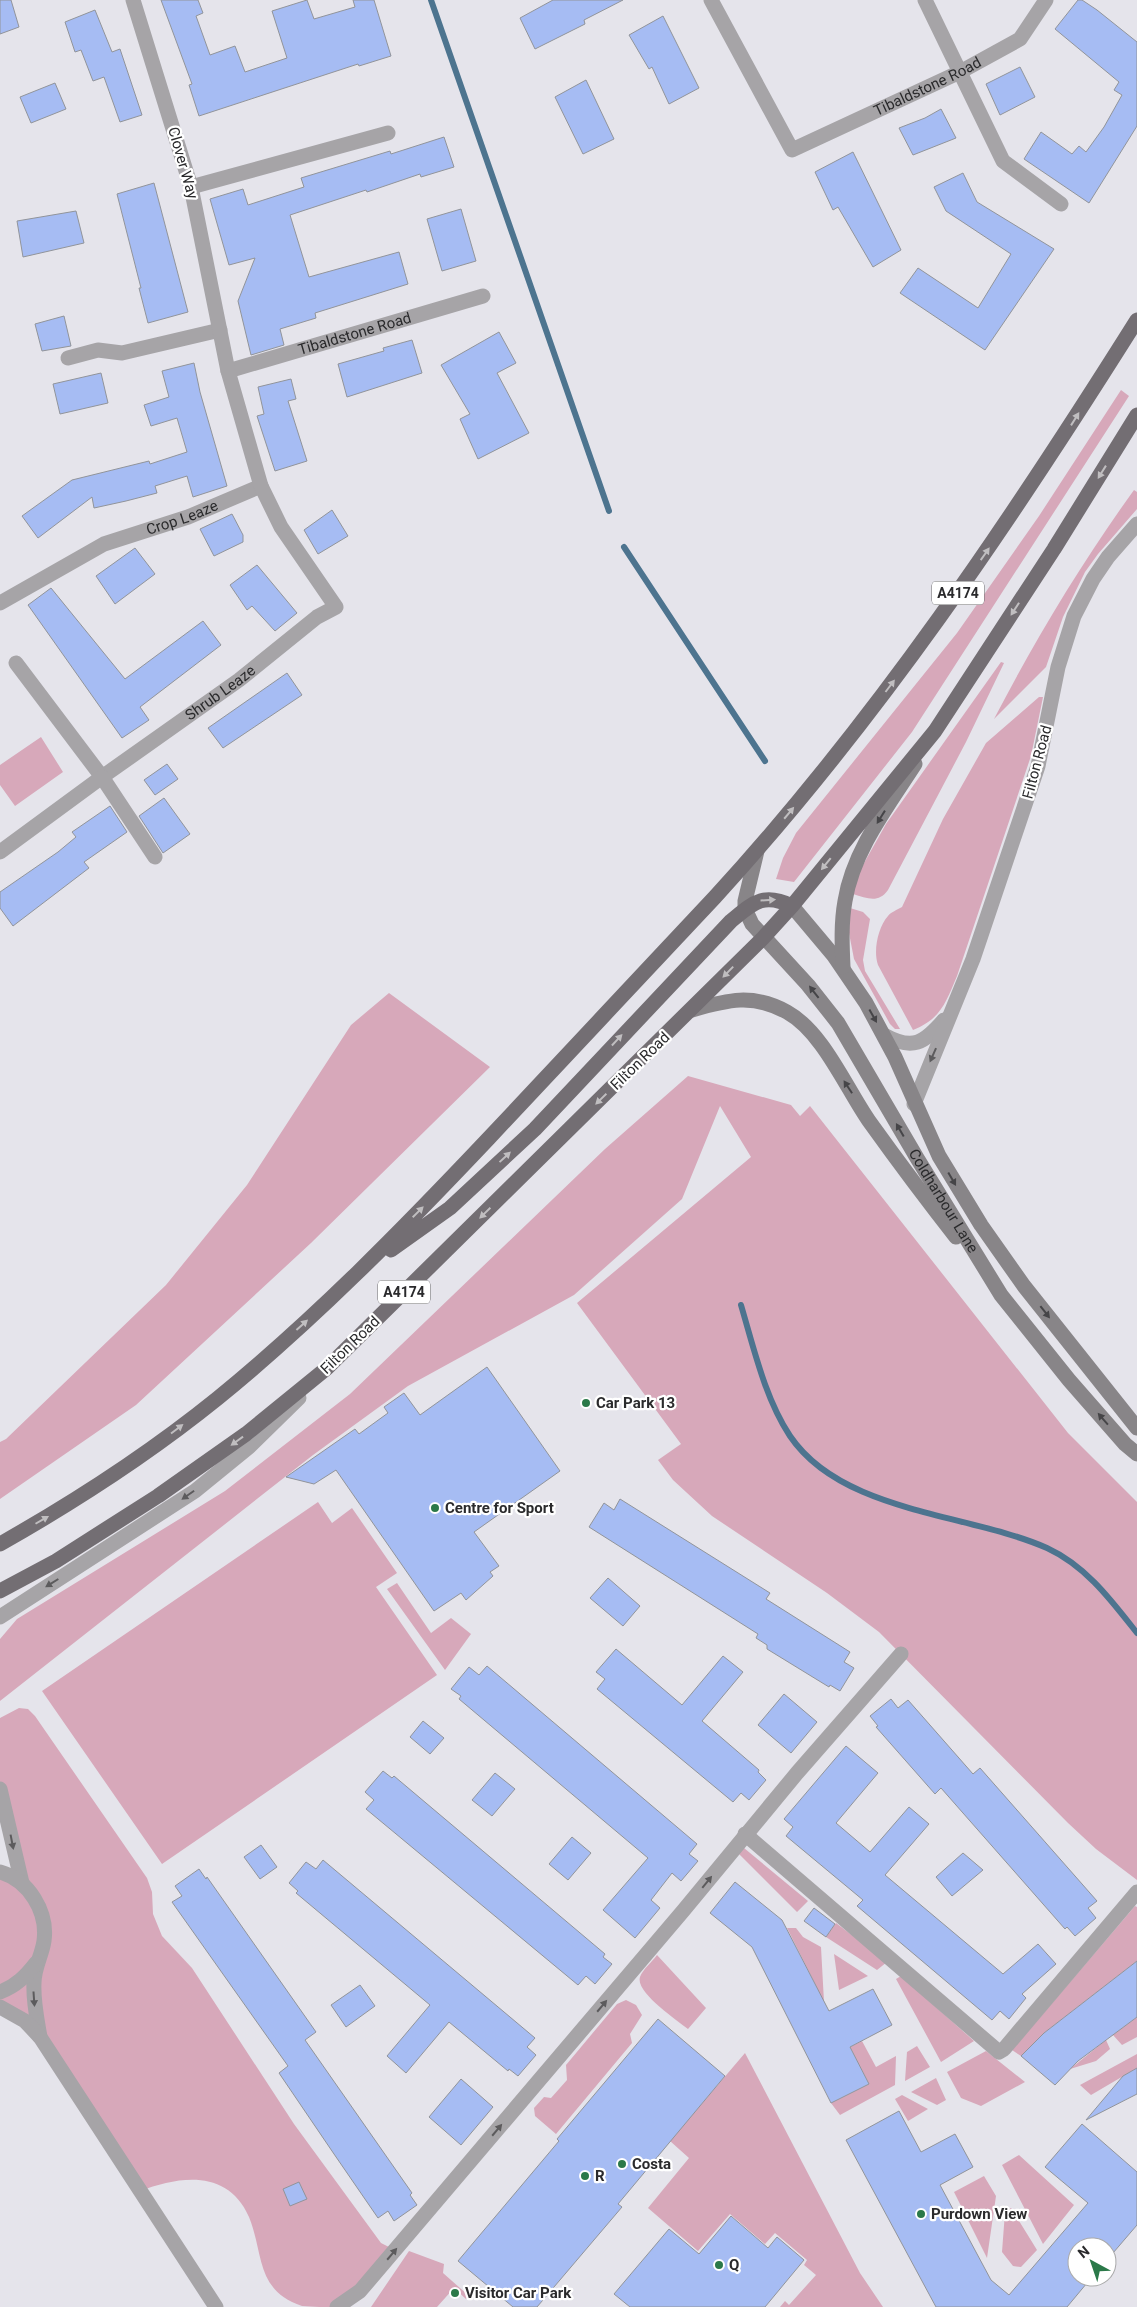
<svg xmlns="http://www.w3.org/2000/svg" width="1137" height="2307" font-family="Roboto,sans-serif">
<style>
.green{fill:#d7a8ba}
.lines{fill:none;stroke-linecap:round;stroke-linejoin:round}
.stream{stroke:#4d748f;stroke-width:6}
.building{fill:#a6bcf3;stroke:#91949a}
.street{stroke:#a6a4a7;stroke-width:15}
.secondary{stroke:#888588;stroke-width:15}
.primary{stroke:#736e73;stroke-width:15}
.oneway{fill:#c0bec0}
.oneway2{fill:#464548}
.oneway3{fill:#5c5b5d}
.poi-dot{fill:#2b7949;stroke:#fff;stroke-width:2}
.labels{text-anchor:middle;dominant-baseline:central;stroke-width:4.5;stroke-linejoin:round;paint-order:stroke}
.shield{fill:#fff;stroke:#6a6a6b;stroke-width:1}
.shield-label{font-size:14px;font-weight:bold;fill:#2a2a2c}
.street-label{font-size:15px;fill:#2a2a2c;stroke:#fff}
.poi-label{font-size:15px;font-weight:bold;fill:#2a2a2c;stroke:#fff;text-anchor:start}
</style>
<rect width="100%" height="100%" fill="#e5e4eb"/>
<path class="green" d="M 1121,390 L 1129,396 L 912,732 L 794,882 L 776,879 L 783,858 L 796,833 L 957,633 L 1039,516 Z
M 1134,490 L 1137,492 L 1137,509 L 1098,554 L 1085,572 L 1063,617 L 1046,667 L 994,719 C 1035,640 1082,562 1134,490 Z
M 1001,662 L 1004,663 L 966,742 L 888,890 C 878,904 867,898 853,894 L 859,872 L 886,824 Z
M 1039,697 L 1043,697 L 1031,756 L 957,976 C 946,1002 941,1019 913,1030 L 878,965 C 873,951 878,927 888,916 C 891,912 897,910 902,907 L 943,819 L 986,743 Z
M 41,737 L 63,772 L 15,806 L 0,785 L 0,765 Z
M 850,908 L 863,912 L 870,919 L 863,960 L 865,971 L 900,1029 L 895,1029 L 890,1024 L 854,959 L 849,933 Z
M 389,993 L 490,1067 L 311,1243 L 136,1405 L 0,1499 L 0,1442 L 6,1439 L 166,1285 L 247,1185 L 351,1025 Z
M 688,1076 L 791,1105 L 800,1116 L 810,1106 L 1068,1433 L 1137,1502 L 1137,1880 L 1096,1849 L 1068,1823 L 879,1632 L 827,1593 L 712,1516 L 673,1480 L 658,1460 L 681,1444 L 577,1303 L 751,1157 L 720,1106 L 682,1199 L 574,1295 L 408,1386 L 313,1455 L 0,1701 L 0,1639 L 17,1619 L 225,1491 L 350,1394 L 605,1149 Z
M 318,1502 L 332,1523 L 352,1508 L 397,1573 L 376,1587 L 437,1675 L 162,1864 L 42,1691 Z
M 397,1583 L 431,1633 L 451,1618 L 471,1634 L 445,1670 L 387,1589 Z
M 19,1708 L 28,1709 L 35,1716 L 147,1878 L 152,1892 L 153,1914 L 162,1936 L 192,1968 L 294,2124 L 381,2243 L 395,2250 L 337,2307 C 327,2307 312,2307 302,2306 C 255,2290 264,2254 249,2217 C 228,2169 180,2176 140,2191 L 40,2037 L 0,2007 L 0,1872 L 21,1883 L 0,1789 L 0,1718 Z
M 744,1848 L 808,1901 L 797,1912 L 738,1853 Z
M 1135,1906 L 1137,1907 L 1137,1961 L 1044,2033 L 1021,2056 L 1012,2050 Z
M 836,1923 L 887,1962 L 877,1970 L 826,1937 Z
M 787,1928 L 796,1928 L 803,1937 L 821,1947 L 824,2002 Z
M 834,1954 L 868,1976 L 839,1990 Z
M 657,1955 L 706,2008 L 688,2029 C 677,2020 635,1992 640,1977 C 643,1969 652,1962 657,1955 Z
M 901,1976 L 974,2041 L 941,2062 L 896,1979 Z
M 626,2000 L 636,2005 L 642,2015 L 630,2034 L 632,2043 L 556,2134 L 535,2116 L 534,2108 L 544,2097 L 551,2098 L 567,2080 L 566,2065 L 617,2004 Z
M 1137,2017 L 1137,2037 L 1122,2045 L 1113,2035 Z
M 1106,2040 L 1110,2049 L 1096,2061 L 1070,2069 Z
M 862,2041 L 876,2067 L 896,2056 L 895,2085 L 840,2115 L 831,2103 L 869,2084 L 850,2047 Z
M 917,2046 L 930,2067 L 905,2081 L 907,2052 Z
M 986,2051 L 1025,2082 L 981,2106 L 961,2098 L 947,2072 Z
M 745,2053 L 860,2273 L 883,2307 L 780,2307 L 785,2301 L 789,2305 L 816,2275 L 804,2265 L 807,2260 L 775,2233 L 765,2244 L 730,2214 L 698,2251 L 648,2208 L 689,2158 L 670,2141 Z
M 1137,2054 L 1137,2068 L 1091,2095 L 1080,2085 Z
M 936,2078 L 946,2100 L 937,2105 L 911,2092 Z
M 902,2095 L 928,2109 L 908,2121 L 895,2099 Z
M 1019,2155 L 1074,2205 L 1043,2244 L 1002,2165 Z
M 984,2176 L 996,2196 L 987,2258 L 954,2192 Z
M 1011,2208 L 1037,2250 L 1021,2267 L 1013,2266 L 1002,2252 L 1005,2212 Z
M 409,2251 L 444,2264 L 443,2273 L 469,2296 L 466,2299 L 454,2288 L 437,2307 L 371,2307 Z"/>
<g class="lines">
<path class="stream" d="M 431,0 L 609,511
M 624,547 L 765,761
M 741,1305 C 754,1349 765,1398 790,1436 C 842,1513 968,1513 1047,1548 C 1086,1566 1111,1600 1137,1633"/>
</g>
<path class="building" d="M 0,0 L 11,0 L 19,27 L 0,34 Z
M 161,0 L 198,0 L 203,13 L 196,16 L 210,55 L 235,46 L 245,72 L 287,58 L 272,11 L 307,0 L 314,19 L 355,7 L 353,0 L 374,0 L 391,56 L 359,66 L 358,64 L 199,116 L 189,85 L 192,84 Z
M 553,0 L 623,0 L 584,20 L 585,24 L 535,49 L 520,18 Z
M 1078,0 L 1082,0 L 1097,10 L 1137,42 L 1137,126 L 1089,203 L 1024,159 L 1041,132 L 1072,154 L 1079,146 L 1086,152 L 1104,127 L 1122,95 L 1114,90 L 1119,82 L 1055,29 Z
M 95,10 L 112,52 L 120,49 L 142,115 L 120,122 L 104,77 L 93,81 L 81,50 L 75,52 L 65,22 Z
M 663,16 L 699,88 L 669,104 L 652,67 L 649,69 L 629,35 Z
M 1020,67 L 1035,97 L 1000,115 L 986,84 Z
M 586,80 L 614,139 L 583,154 L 555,97 Z
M 55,83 L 66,109 L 31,123 L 20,97 Z
M 941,109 L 956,138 L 913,155 L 899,128 L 925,118 Z
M 444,137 L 454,167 L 421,177 L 420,174 L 367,192 L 366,190 L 290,215 L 309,277 L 399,252 L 408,284 L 315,313 L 316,318 L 280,329 L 284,345 L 251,355 L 238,301 L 255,258 L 229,265 L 210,199 L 243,189 L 248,205 L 304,187 L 301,178 L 390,151 L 391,154 Z
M 853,152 L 901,250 L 873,267 L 838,207 L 833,210 L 815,172 Z
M 963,173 L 977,202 L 1054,249 L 985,350 L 900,293 L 918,268 L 978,308 L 1011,254 L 946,211 L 934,187 Z
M 154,183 L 188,312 L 148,323 L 139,288 L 141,288 L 117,194 Z
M 461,209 L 476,261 L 442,271 L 427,219 Z
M 76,211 L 84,243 L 23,257 L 17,221 Z
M 64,316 L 71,346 L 42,351 L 35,324 Z
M 499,332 L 516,363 L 497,373 L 529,433 L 478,459 L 460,419 L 470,414 L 441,365 Z
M 412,340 L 422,373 L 347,397 L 338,364 L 384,351 L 383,348 Z
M 194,363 L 200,392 L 227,486 L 193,497 L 187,476 L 155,486 L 157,493 L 126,501 L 94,508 L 92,497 L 38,538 L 22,516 L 72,480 L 149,461 L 150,464 L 187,452 L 177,418 L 151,426 L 144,405 L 169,397 L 162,371 Z
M 101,373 L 108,403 L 60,414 L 53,384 Z
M 291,379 L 296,399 L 288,401 L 307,461 L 275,471 L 257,416 L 264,414 L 258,387 Z
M 332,510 L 348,536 L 318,554 L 304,530 Z
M 232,514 L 243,535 L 243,542 L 214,556 L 200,529 Z
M 135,548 L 155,574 L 115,604 L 96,576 Z
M 257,565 L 297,613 L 275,631 L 252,606 L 247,610 L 230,585 Z
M 51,588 L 125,679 L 203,621 L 221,645 L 140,707 L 149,720 L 122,738 L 28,605 Z
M 287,673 L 302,695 L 223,748 L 208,728 Z
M 167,764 L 178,779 L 155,795 L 144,780 Z
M 164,798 L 190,834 L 163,853 L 139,816 Z
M 110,806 L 127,832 L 84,862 L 89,868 L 13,926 L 0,908 L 0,892 L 58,852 L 76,837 L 72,832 Z
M 487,1367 L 560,1471 L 474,1532 L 499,1566 L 490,1572 L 493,1576 L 466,1600 L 461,1593 L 434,1611 L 336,1470 L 314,1484 L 286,1477 L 355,1429 L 359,1434 L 388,1413 L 384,1407 L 404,1393 L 420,1415 Z
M 620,1499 L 770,1593 L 766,1599 L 850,1652 L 844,1662 L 854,1668 L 840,1691 L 830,1685 L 829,1687 L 767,1649 L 767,1645 L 756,1638 L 758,1634 L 589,1527 L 604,1503 L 614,1510 Z
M 608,1578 L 640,1606 L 623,1626 L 590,1598 Z
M 616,1649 L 682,1705 L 723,1656 L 743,1672 L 702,1721 L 759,1770 L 758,1772 L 766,1780 L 749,1800 L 741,1793 L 733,1802 L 597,1689 L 605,1679 L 596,1672 Z
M 487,1666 L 697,1844 L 689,1854 L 698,1861 L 681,1881 L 672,1873 L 651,1900 L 660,1908 L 635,1938 L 603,1910 L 648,1858 L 459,1699 L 461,1696 L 451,1689 L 469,1667 L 479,1675 Z
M 784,1694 L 817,1722 L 791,1753 L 758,1725 Z
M 891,1699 L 898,1708 L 908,1700 L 973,1774 L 980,1768 L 1097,1901 L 1088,1908 L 1096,1918 L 1075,1936 L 1067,1927 L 1065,1929 L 941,1788 L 935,1794 L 876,1727 L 878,1726 L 870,1716 Z
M 423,1721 L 444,1738 L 430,1754 L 410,1737 Z
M 846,1746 L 878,1773 L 836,1823 L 870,1852 L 909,1807 L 929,1824 L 885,1875 L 1003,1974 L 1038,1944 L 1056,1964 L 1022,1994 L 1026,1998 L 1009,2019 L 1000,2011 L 992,2020 L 857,1906 L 863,1900 L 786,1836 L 793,1827 L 784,1819 Z
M 383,1771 L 392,1778 L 394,1776 L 605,1954 L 603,1957 L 612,1964 L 595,1984 L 586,1976 L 578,1985 L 366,1809 L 374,1800 L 365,1792 Z
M 495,1773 L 515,1789 L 492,1816 L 472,1800 Z
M 572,1837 L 591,1853 L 568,1880 L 549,1864 Z
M 261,1845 L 277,1867 L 260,1879 L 244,1857 Z
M 963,1853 L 983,1870 L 952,1896 L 936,1877 Z
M 323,1860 L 535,2038 L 527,2047 L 536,2055 L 518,2076 L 509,2069 L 508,2071 L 449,2022 L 406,2073 L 387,2056 L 430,2005 L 296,1893 L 298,1891 L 289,1883 L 306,1862 L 316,1869 Z
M 199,1869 L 206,1879 L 207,1877 L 316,2032 L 305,2040 L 412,2193 L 410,2195 L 417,2205 L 394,2221 L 388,2211 L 378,2218 L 334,2154 L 279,2073 L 288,2066 L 172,1902 L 182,1896 L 175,1886 Z
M 735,1882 L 782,1920 L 829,2011 L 873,1989 L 892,2025 L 850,2047 L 869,2084 L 831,2103 L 752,1947 L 710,1913 Z
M 814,1908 L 835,1924 L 826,1937 L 804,1921 Z
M 1137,1961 L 1137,2017 L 1078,2061 L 1055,2085 L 1021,2056 L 1044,2033 Z
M 360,1985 L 375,2006 L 346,2027 L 331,2005 Z
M 658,2019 L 725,2076 L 618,2204 L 622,2207 L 537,2307 L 513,2307 L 458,2261 L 559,2141 L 557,2139 Z
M 1137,2068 L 1137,2094 L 1086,2120 L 1123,2076 Z
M 461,2079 L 493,2107 L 461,2145 L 429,2117 Z
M 899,2111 L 921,2152 L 955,2134 L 973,2167 L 940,2185 L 991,2280 L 1009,2295 L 1088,2203 L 1045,2167 L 1082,2124 L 1137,2172 L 1137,2225 L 1107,2260 L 1107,2247 L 1077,2247 L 1077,2277 L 1092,2277 L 1067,2307 L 936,2307 L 846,2140 Z
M 299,2182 L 307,2199 L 290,2206 L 283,2189 Z
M 731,2216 L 768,2248 L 777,2237 L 804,2260 L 765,2307 L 630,2307 L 614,2294 L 669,2229 L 699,2254 Z"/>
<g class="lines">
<g class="street">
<path id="s1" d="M 711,0 L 792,150 L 960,72 L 1020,39 L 1046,0"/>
<path d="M 925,0 L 1003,161 L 1061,204"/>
<path d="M 191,187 L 388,133"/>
<path d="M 68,358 L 98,350 L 122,353 L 220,330"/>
<path id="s2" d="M 228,371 L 483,296"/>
<path id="s3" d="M 0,603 L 104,544 L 188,517 L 261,486"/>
<path id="s4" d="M 16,663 L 102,777 L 239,680 L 317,617 L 336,607 L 281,527 L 261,486 L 228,371 L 191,187 L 133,0"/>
<path d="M 0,852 L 102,777 L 155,857"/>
<path d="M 884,1035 C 913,1051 924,1043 944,1020"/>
<path d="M 914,1104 L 973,959 L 1038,766 L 1058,667 L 1074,616 L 1093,579 L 1108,557 L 1137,524"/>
<path d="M 0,1617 L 195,1491 L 249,1447 L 299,1398"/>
<path d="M 0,1789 L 22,1883"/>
<path d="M 745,1834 L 999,2052 L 1004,2049 L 1137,1892"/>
<path d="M 0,1872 C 29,1880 48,1912 44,1941 C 42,1955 34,1968 34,1983 C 33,2001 37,2019 40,2037"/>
<path d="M 0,1992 C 16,1986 26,1976 36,1963"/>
<path d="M 0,2007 L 25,2021 L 40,2037 L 216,2307"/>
<path d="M 337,2307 L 360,2291 L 683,1911 L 797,1773 L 901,1654"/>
</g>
<g class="secondary">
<path id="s5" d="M 757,851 L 745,901 L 745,909 L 752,924 L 808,985 L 838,1023 L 917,1158 L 1001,1295 L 1069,1380 L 1125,1444 L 1137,1454"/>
<path d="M 792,906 L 834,956 L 866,1003 L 895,1057 L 939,1156 L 981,1225 L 1024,1286 L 1137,1428"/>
<path d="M 843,967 C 842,945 841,923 845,901 C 853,851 888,806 915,764"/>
<path d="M 692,1010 C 727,1000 753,993 787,1012 C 823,1032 846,1088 869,1121 C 897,1160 926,1199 956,1237"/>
</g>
<path class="primary" d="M 391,1250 L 450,1208 L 535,1129 L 731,921 C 753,903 763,892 792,906
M 0,1544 C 76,1501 150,1453 218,1398 C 315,1319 403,1229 489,1138 C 564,1058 640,977 715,897 C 877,720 1010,522 1137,320
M 0,1591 L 56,1561 L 158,1496 L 246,1434 L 327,1368 L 763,938 L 792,906 L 935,731 L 1054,549 L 1137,415"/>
</g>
<defs><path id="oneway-solid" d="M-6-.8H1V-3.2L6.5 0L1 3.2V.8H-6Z" transform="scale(1.25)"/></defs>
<g class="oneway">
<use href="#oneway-solid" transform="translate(1075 419) rotate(-58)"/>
<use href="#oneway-solid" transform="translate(1102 472) rotate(122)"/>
<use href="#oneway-solid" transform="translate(985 554) rotate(-55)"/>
<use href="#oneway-solid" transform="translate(1015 609) rotate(123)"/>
<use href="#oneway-solid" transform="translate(890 686) rotate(-53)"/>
<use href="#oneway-solid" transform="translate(789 813) rotate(-50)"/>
<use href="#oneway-solid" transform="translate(826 864) rotate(129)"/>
<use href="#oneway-solid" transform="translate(768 900) rotate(-4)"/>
<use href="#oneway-solid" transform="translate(728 972) rotate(134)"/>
<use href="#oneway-solid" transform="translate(617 1040) rotate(-47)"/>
<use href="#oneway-solid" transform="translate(601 1099) rotate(136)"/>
<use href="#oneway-solid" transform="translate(505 1157) rotate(-43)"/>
<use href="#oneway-solid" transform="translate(418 1212) rotate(-45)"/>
<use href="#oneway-solid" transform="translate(485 1213) rotate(136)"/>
<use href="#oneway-solid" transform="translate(302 1325) rotate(-42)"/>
<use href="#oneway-solid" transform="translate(177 1429) rotate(-37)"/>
<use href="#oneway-solid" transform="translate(237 1441) rotate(144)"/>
<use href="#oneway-solid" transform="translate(42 1520) rotate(-30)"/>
</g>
<g class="oneway2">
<use href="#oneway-solid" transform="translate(881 817) rotate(122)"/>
<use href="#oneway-solid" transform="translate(814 992) rotate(-128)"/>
<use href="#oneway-solid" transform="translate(873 1016) rotate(61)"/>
<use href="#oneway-solid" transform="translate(848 1087) rotate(-123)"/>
<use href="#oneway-solid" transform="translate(900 1130) rotate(-120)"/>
<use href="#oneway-solid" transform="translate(952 1179) rotate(60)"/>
<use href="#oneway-solid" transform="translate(1045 1312) rotate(52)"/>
<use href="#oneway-solid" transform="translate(1103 1419) rotate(-131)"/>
</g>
<g class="oneway3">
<use href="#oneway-solid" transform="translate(933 1055) rotate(114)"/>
<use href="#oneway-solid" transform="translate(188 1495) rotate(145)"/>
<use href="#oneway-solid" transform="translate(52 1583) rotate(148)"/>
<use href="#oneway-solid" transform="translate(12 1842) rotate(79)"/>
<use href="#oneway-solid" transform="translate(707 1882) rotate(-51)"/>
<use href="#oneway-solid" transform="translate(34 1999) rotate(86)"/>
<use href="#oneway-solid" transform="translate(602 2006) rotate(-50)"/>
<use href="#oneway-solid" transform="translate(497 2130) rotate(-50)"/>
<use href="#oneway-solid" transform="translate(392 2254) rotate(-50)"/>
</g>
<g class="poi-dot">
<circle cx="586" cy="1403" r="5"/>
<circle cx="435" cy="1508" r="5"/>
<circle cx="622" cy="2164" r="5"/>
<circle cx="585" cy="2176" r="5"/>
<circle cx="921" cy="2214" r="5"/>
<circle cx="719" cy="2265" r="5"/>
<circle cx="455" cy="2293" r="5"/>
</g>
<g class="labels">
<g class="shield">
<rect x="932" y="581.5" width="52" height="23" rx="4"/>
<rect x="378" y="1280.5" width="52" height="23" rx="4"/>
</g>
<g class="shield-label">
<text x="958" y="593">A4174</text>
<text x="404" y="1292">A4174</text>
</g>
<g class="street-label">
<text stroke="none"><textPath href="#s1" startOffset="320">Tibaldstone Road</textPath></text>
<text transform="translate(183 163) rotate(74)">Clover Way</text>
<text stroke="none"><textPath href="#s2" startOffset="132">Tibaldstone Road</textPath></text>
<text stroke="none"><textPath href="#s3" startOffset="202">Crop Leaze</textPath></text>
<text stroke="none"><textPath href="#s4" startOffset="288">Shrub Leaze</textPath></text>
<text transform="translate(1037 762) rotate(-75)">Filton Road</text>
<text transform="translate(640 1061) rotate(-44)">Filton Road</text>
<text stroke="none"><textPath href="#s5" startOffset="414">Coldharbour Lane</textPath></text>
<text transform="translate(350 1345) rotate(-44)">Filton Road</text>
</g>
<g class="poi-label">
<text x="596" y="1403">Car Park 13</text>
<text x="445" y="1508">Centre for Sport</text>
<text x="632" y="2164">Costa</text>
<text x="595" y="2176">R</text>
<text x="931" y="2214">Purdown View</text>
<text x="729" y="2265">Q</text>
<text x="465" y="2293">Visitor Car Park</text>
</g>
</g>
<g transform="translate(1092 2262) rotate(320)"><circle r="24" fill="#ffffff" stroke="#aaaaab"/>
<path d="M0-4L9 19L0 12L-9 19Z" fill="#2b7949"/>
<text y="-8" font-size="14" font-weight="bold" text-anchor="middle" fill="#2a2a2c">N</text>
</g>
</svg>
